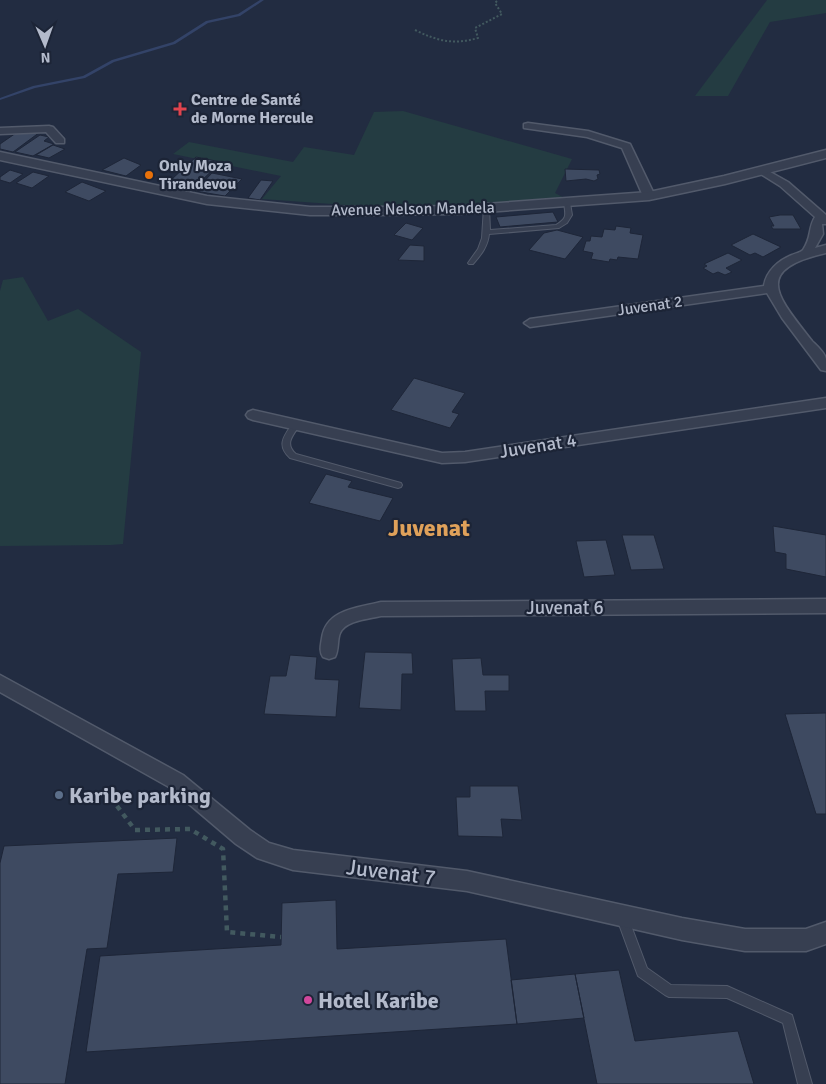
<svg xmlns="http://www.w3.org/2000/svg" width="826" height="1084" font-family="Signika,sans-serif">
<style>
.green{fill:#243c42}
.lines{fill:none;stroke-linecap:round;stroke-linejoin:round}
.stream{fill:#334368;fill-rule:evenodd}
.building{fill:#3e4a61;stroke:#1e2638}
.service-casing{stroke:#525a6b;stroke-width:2}
.minor-casing{stroke:#525a6b;stroke-width:3}
.tertiary-casing{stroke:#525a6b;stroke-width:3}
.path-far1{stroke:#42595f;stroke-width:2;stroke-dasharray:2 2;stroke-linecap:butt}
.path{stroke:#42595f;stroke-width:4.5;stroke-dasharray:5 5;stroke-linecap:butt}
.service{fill:#373f51;fill-rule:evenodd}
.minor{fill:#373f51;fill-rule:evenodd}
.tertiary{fill:#373f51;fill-rule:evenodd}
.health-dot{fill:#e0444e;stroke:#1c2436;stroke-width:2}
.food-dot{fill:#e8710a;stroke:#1c2436;stroke-width:2}
.service-dot{fill:#5c6f8a;stroke:#1c2436;stroke-width:2}
.hotel-dot{fill:#d1479c;stroke:#1c2436;stroke-width:2}
.labels{text-anchor:middle;dominant-baseline:central;stroke-width:4.5;stroke-linejoin:round;paint-order:stroke}
.far-poi-label{font-size:16px;font-weight:bold;fill:#b3bacb;stroke:#1c2436;text-anchor:start}
.far-street-label{font-size:16px;fill:#b3bacb;stroke:#1c2436}
.street-label{font-size:19px;fill:#b3bacb;stroke:#1c2436}
.near-poi-label{font-size:22px;font-weight:bold;fill:#b3bacb;stroke:#1c2436;text-anchor:start}
.near-street-label{font-size:22px;fill:#b3bacb;stroke:#1c2436}
.district-label{font-size:24px;font-weight:bold;fill:#dfa15a;stroke:#1c2436}
</style>
<rect width="100%" height="100%" fill="#222c41"/>
<path class="green" d="M 767,0 L 826,0 L 826,13 L 770,22 L 728,96 L 695,96 Z
M 403,111 L 572,159 L 555,193 L 566,199 L 388,208 L 262,199 L 281,176 L 173,154 L 189,142 L 293,162 L 304,147 L 354,155 L 374,112 Z
M 23,277 L 48,321 L 78,309 L 141,352 L 123,544 L 111,545 L 0,546 L 0,291 L 3,280 Z"/>
<g class="lines">
<path class="stream" d="M 260,0 L 264,0 L 240,16 L 208,23 L 175,44 L 114,62 L 85,78 L 35,88 L 0,100 L 0,98 L 33,86 L 83,76 L 112,60 L 173,42 L 206,21 L 238,14 Z"/>
</g>
<path class="building" d="M 40,132 L 13,152 L 0,149 L 0,144 L 16,133 Z
M 40,135 L 49,137 L 44,141 L 54,144 L 33,156 L 15,152 Z
M 53,145 L 65,149 L 49,158 L 36,155 Z
M 196,157 L 221,162 L 198,184 L 172,179 Z
M 124,158 L 141,165 L 126,176 L 102,170 Z
M 565,169 L 599,170 L 600,174 L 597,175 L 598,179 L 594,181 L 586,179 L 566,181 Z
M 10,170 L 23,174 L 10,183 L 0,180 L 0,177 Z
M 33,172 L 49,176 L 32,188 L 16,183 Z
M 212,173 L 242,179 L 225,196 L 195,191 Z
M 261,180 L 273,181 L 260,200 L 248,198 Z
M 82,182 L 106,191 L 89,201 L 65,192 Z
M 553,212 L 558,222 L 500,227 L 496,217 Z
M 780,215 L 793,215 L 801,229 L 773,229 L 771,226 L 774,226 L 769,217 Z
M 406,223 L 423,228 L 412,240 L 394,235 Z
M 616,226 L 631,228 L 630,233 L 643,235 L 638,259 L 618,257 L 617,260 L 610,259 L 609,262 L 591,259 L 593,253 L 583,251 L 586,241 L 590,241 L 591,236 L 602,237 L 604,229 L 615,230 Z
M 557,230 L 583,237 L 565,259 L 529,250 L 544,233 Z
M 753,234 L 781,247 L 763,257 L 755,253 L 750,255 L 731,245 Z
M 410,245 L 424,246 L 424,261 L 398,260 Z
M 728,253 L 742,260 L 726,268 L 732,272 L 725,275 L 718,272 L 713,274 L 703,268 L 707,266 L 704,264 Z
M 414,378 L 465,393 L 452,412 L 459,414 L 450,428 L 391,410 Z
M 326,474 L 352,481 L 348,487 L 393,498 L 380,521 L 309,503 Z
M 773,526 L 826,535 L 826,577 L 786,569 L 786,554 L 775,552 Z
M 622,535 L 654,535 L 664,569 L 631,570 Z
M 606,540 L 615,575 L 584,577 L 576,541 Z
M 365,652 L 412,653 L 413,674 L 402,674 L 401,710 L 359,708 Z
M 290,655 L 317,657 L 315,679 L 339,680 L 336,717 L 264,714 L 270,676 L 286,676 Z
M 481,658 L 483,675 L 509,675 L 509,691 L 485,691 L 486,711 L 455,711 L 452,659 Z
M 826,713 L 826,814 L 816,814 L 785,714 Z
M 470,786 L 518,786 L 522,820 L 501,819 L 503,837 L 458,836 L 456,797 L 470,797 Z
M 177,838 L 173,872 L 118,874 L 107,948 L 87,949 L 65,1084 L 0,1084 L 0,863 L 4,846 Z
M 336,900 L 337,949 L 506,939 L 517,1024 L 86,1052 L 100,956 L 281,945 L 282,903 Z
M 619,970 L 635,1041 L 738,1031 L 754,1084 L 597,1084 L 575,974 Z
M 575,974 L 584,1018 L 517,1024 L 511,980 Z"/>
<g class="lines">
<g class="service-casing">
<path id="service" d="M 567,201 L 570,203 L 572,215 L 567,223 L 559,228 L 489,234 C 488,246 481,255 473,264 L 469,264 L 468,263 L 478,249 L 482,238 L 484,207 L 489,208 L 490,230 L 556,225 C 567,218 566,216 564,203 Z
M 296,422 L 300,425 C 293,435 284,444 296,454 L 401,483 L 402,485 L 401,487 L 398,488 L 290,458 C 276,445 284,436 293,423 Z
M 622,910 L 626,912 L 647,968 L 671,985 L 727,986 L 792,1015 L 812,1084 L 798,1084 L 783,1023 L 727,998 L 669,997 L 665,995 L 638,976 L 616,916 L 618,912 Z"/>
</g>
<g class="minor-casing">
<path id="minor" d="M 528,123 L 588,131 L 630,144 L 655,196 L 649,199 L 643,196 L 622,148 L 587,137 L 524,128 L 524,124 Z
M 49,126 L 53,127 L 64,139 L 64,143 L 56,143 L 46,132 L 0,134 L 0,128 Z
M 763,168 L 788,182 L 826,215 L 826,224 L 822,224 L 823,234 L 815,248 L 826,245 L 826,253 C 751,270 778,297 812,341 C 817,346 825,353 826,359 C 826,363 826,368 826,371 L 821,370 L 782,318 L 767,293 L 530,327 L 524,323 L 530,319 L 764,286 C 766,271 779,260 792,255 C 796,253 800,253 803,250 C 812,237 808,228 815,217 L 780,186 L 759,173 L 758,171 L 759,169 Z
M 826,398 L 826,408 L 465,462 L 442,463 L 253,420 L 248,418 L 246,415 L 248,412 L 253,410 L 442,453 L 465,452 Z
M 826,599 L 826,613 L 381,616 C 369,619 346,620 340,633 C 337,640 339,650 335,657 L 329,659 L 323,657 C 319,651 321,645 322,638 C 326,609 358,608 381,602 Z
M 0,675 L 183,775 L 250,830 L 269,843 L 293,850 L 467,871 L 682,918 L 745,929 L 806,929 L 826,922 L 826,944 L 806,951 L 745,951 L 682,940 L 467,891 L 293,870 L 257,858 L 236,844 L 169,787 L 0,692 Z"/>
</g>
<g class="tertiary-casing">
<path id="tertiary" d="M 826,150 L 826,158 L 725,184 L 649,200 L 458,214 L 374,215 L 310,215 L 207,204 L 0,160 L 0,152 L 207,196 L 310,207 L 374,207 L 458,206 L 649,192 L 724,176 Z"/>
</g>
<path class="path-far1" d="M 415,30 C 437,41 454,45 478,38 L 475,28 L 502,14 L 495,3 L 498,0"/>
<path class="path" d="M 117,806 L 135,830 L 190,829 L 223,849 L 227,932 L 281,937"/>
<use href="#service" class="service"/>
<use href="#minor" class="minor"/>
<use href="#tertiary" class="tertiary"/>
</g>
<path class="health-dot" d="M177.5 101.5h5v5h5v5h-5v5h-5v-5h-5v-5h5z"/>
<circle class="food-dot" cx="149" cy="175" r="5"/>
<circle class="service-dot" cx="59" cy="795" r="5"/>
<circle class="hotel-dot" cx="308" cy="1000" r="5"/>
<g class="labels">
<g class="far-poi-label">
<text x="191" y="100">Centre de Santé<tspan x="191" dy="18">de Morne Hercule</tspan></text>
<text x="159" y="166">Only Moza<tspan x="159" dy="18">Tirandevou</tspan></text>
</g>
<g class="far-street-label">
<text transform="translate(413 209) rotate(-1)">Avenue Nelson Mandela</text>
<text transform="translate(650 306) rotate(-8)">Juvenat 2</text>
</g>
<g class="street-label">
<text transform="translate(538 446) rotate(-9)">Juvenat 4</text>
<text x="565" y="608">Juvenat 6</text>
</g>
<g class="near-poi-label">
<text x="69" y="795">Karibe parking</text>
<text x="318" y="1000">Hotel Karibe</text>
</g>
<g class="near-street-label">
<text transform="translate(391 872) rotate(7)">Juvenat 7</text>
</g>
<g class="district-label">
<text x="429" y="528">Juvenat</text>
</g>
</g>
<g transform="translate(45 45) rotate(178)" stroke="#1c2436" stroke-width="4" paint-order="stroke">
<path d="M0-4L9 19L0 12L-9 19Z" fill="#b3bacb"/>
<text y="-8" font-size="14" font-weight="bold" text-anchor="middle" fill="#b3bacb">N</text>
</g>
</svg>
